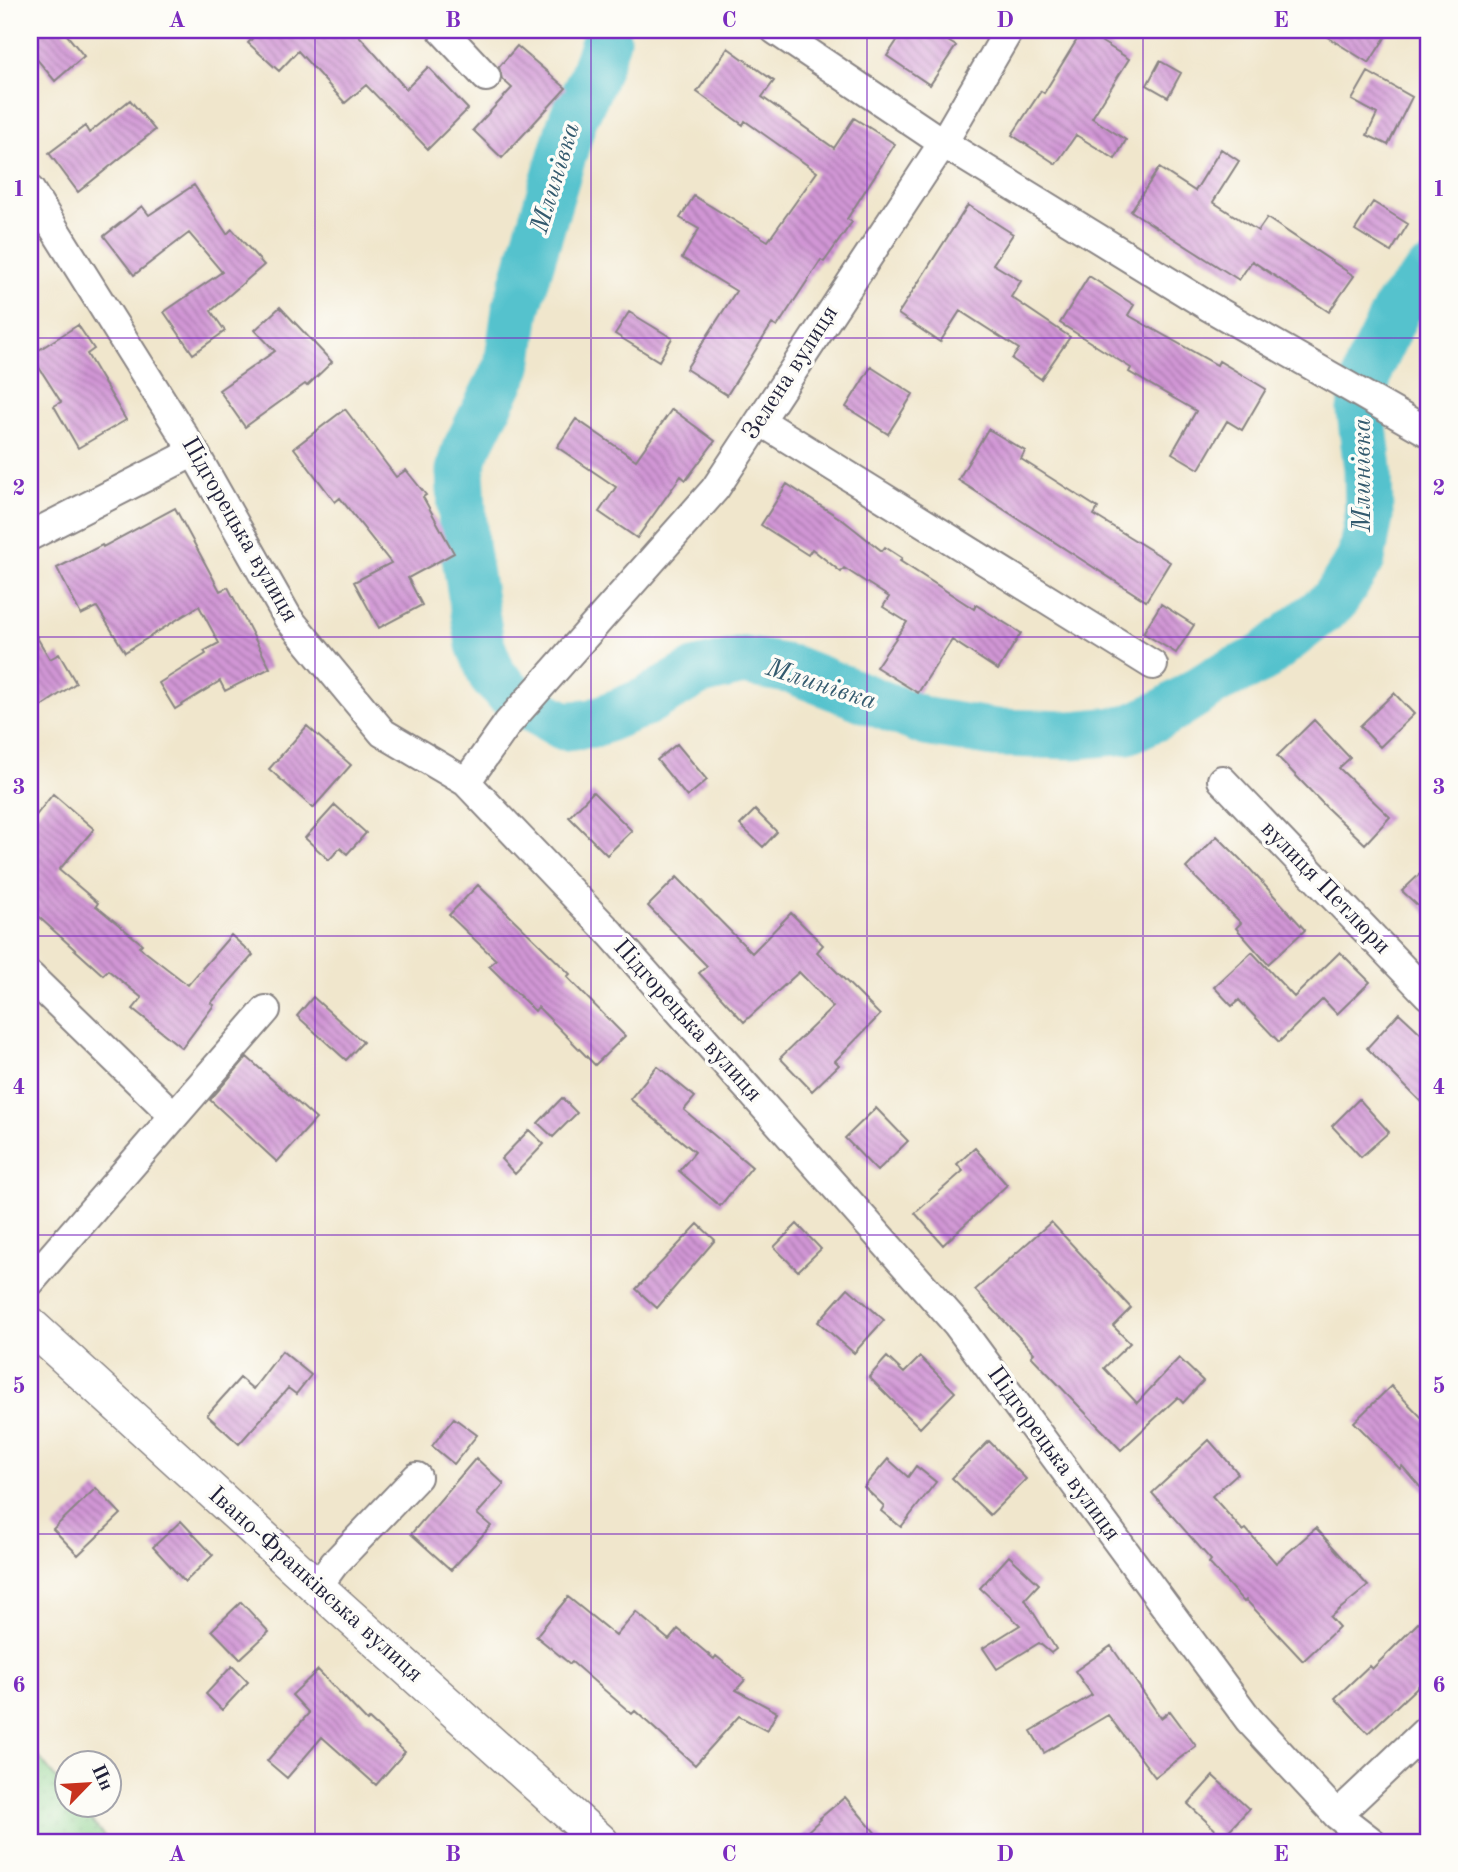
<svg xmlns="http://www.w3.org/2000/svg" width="1458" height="1872" font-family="'Old Standard TT',serif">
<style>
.grass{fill:url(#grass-dots);stroke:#557964;stroke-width:2}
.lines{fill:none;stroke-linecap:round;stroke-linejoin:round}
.river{stroke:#55c2cd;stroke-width:49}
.building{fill:url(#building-back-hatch)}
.minor-casing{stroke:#898484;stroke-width:32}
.major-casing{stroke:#898484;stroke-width:38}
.minor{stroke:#fff;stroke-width:28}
.major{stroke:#fff;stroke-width:35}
.grid{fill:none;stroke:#7b2cbf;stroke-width:2;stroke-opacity:0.55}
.labels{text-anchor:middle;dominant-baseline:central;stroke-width:7;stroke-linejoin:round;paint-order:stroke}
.street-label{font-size:24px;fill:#22223b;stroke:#fdfcf7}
.water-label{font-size:26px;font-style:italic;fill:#345a6e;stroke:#fdfcf7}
.neatline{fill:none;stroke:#7b2cbf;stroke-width:2.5}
.grid-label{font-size:23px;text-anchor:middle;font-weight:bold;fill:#7b2cbf}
</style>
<defs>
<pattern id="grass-dots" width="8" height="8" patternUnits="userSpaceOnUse" patternTransform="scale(1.75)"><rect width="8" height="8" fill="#88d08c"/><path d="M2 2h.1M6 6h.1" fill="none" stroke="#75b27a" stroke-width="1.8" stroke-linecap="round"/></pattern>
<pattern id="building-back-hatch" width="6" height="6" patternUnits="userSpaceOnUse" patternTransform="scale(1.75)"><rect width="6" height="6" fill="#d196d5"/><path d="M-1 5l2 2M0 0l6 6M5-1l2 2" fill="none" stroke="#a97aae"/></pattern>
</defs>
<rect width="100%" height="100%" fill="#fdfcf7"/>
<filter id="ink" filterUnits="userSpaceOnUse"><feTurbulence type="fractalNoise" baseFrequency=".0143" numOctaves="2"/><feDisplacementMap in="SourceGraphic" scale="14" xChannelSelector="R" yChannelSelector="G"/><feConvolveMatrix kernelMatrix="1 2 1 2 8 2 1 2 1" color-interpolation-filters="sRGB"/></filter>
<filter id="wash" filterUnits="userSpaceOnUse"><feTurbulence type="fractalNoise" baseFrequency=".00686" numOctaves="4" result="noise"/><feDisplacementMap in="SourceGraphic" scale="28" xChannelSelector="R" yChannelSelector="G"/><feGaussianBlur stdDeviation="1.57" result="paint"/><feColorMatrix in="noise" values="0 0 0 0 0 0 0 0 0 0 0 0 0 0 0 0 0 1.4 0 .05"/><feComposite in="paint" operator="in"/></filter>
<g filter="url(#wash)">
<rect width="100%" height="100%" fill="#f0e6cc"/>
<path class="grass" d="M 30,1746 L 66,1791 L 66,1806 L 79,1806 L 109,1842 L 30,1842 Z"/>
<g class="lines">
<path class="river" d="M 605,30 L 606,40 L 592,79 L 573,119 L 516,310 L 508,366 L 465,452 L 460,471 L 464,545 L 480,644 L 493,677 L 515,698 L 564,726 L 594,723 L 645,702 L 697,672 L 743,661 L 794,670 L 926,722 L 995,733 L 1073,735 L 1127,730 L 1164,713 L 1218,679 L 1260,660 L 1334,601 L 1361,559 L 1369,517 L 1368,469 L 1361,411 L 1369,367 L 1398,307 L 1428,274"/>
</g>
<g id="blocks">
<path class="building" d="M 41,30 L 63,30 L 84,56 L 55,81 L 30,51 L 30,39 Z
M 260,30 L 354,30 L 406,89 L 428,67 L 468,109 L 428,149 L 366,85 L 345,103 L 298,51 L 279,71 L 248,43 Z
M 904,30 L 930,30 L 956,46 L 930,85 L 887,56 Z
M 1083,30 L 1129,59 L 1092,118 L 1126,140 L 1115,159 L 1076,135 L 1056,164 L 1012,135 L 1041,91 L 1044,93 Z
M 1316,30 L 1390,30 L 1369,63 Z
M 517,46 L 566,88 L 502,158 L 473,130 L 512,88 L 502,79 L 499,67 Z
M 728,48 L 774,81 L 762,97 L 834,148 L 854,118 L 895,144 L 847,219 L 852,222 L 824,262 L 821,260 L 777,327 L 772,324 L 727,395 L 686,369 L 736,291 L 682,258 L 699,229 L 680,218 L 694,196 L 768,241 L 817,172 L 745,121 L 743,125 L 697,92 Z
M 1160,61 L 1181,73 L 1168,97 L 1147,85 Z
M 1368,72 L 1412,97 L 1388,145 L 1367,135 L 1377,114 L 1352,100 Z
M 130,100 L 155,130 L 78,192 L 49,153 L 85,126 L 89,133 Z
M 1221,149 L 1239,161 L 1213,202 L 1258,231 L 1267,218 L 1354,276 L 1329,312 L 1252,261 L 1239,280 L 1131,211 L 1159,168 L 1195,191 Z
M 194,185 L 227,234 L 232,229 L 264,265 L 211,311 L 225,331 L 193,354 L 164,312 L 222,272 L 189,233 L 134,275 L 104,236 L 142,206 L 149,215 Z
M 1373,202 L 1408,224 L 1391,252 L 1355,230 Z
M 968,205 L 1013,234 L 993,264 L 1021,281 L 1011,297 L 1070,337 L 1041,379 L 1012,359 L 1019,349 L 960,311 L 940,342 L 898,314 Z
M 1089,276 L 1134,305 L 1128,315 L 1217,365 L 1219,361 L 1266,389 L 1242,430 L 1227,421 L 1199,469 L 1172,453 L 1196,411 L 1129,372 L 1131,368 L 1060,323 Z
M 280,307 L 332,362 L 307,386 L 305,384 L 245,427 L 219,390 L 275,351 L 255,330 Z
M 629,312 L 672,338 L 659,361 L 615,334 Z
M 78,325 L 94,349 L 87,354 L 126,420 L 78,448 L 54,406 L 61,402 L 31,355 Z
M 871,367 L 913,394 L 888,434 L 846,407 Z
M 345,409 L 396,477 L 406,470 L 426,495 L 423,497 L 454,553 L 408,578 L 422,605 L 379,628 L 354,582 L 391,563 L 340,498 L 335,502 L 294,448 Z
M 672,409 L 715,441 L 686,480 L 681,476 L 637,538 L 599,512 L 616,487 L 557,447 L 576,419 L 636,460 Z
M 988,429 L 1025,451 L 1021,459 L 1098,508 L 1094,515 L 1170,562 L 1146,601 L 958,480 Z
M 787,484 L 844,521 L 882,551 L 885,547 L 902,558 L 900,561 L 974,609 L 976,605 L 1021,633 L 998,670 L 952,640 L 918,693 L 876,667 L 907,622 L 883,607 L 889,597 L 844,568 L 841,572 L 812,549 L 808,555 L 761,525 Z
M 175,508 L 220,591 L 228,587 L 270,668 L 225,691 L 220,681 L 175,709 L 159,683 L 206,654 L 204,651 L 219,643 L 199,606 L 125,652 L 97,607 L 81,615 L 57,568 L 102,545 L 103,547 Z
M 1161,604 L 1194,625 L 1176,653 L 1143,633 Z
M 30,626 L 50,659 L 59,654 L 76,683 L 30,714 Z
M 1394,693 L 1414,714 L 1380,747 L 1360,726 Z
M 1314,720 L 1350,758 L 1339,768 L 1390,817 L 1365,844 L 1327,808 L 1277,756 Z
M 307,726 L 351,765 L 313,808 L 269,769 Z
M 677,744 L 707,780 L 687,797 L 657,760 Z
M 593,792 L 632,831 L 607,855 L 569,817 Z
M 53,794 L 94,829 L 59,870 L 98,903 L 96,906 L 142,944 L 139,947 L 188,985 L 231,935 L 253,955 L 211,1003 L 214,1005 L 182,1048 L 133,1009 L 142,998 L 108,970 L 103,975 L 30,909 L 30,823 Z
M 335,805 L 366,833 L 347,854 L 340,848 L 329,860 L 305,838 Z
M 755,810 L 777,832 L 763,847 L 740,825 Z
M 1217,836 L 1249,868 L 1305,930 L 1268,964 L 1236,928 L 1241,923 L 1186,868 Z
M 1428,866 L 1428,915 L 1402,891 Z
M 677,877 L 752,953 L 791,913 L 823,945 L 817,952 L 880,1015 L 835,1061 L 839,1065 L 812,1091 L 780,1058 L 833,1007 L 799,972 L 744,1022 L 699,973 L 707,966 L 648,906 Z
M 478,885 L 570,974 L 567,977 L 625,1036 L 595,1065 L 538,1007 L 535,1011 L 489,966 L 496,960 L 449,915 Z
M 1252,952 L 1294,997 L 1340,952 L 1370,982 L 1337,1014 L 1323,999 L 1279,1042 L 1239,1000 L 1232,1006 L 1214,987 Z
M 313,997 L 363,1042 L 346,1060 L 297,1016 Z
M 1399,1013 L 1428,1040 L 1428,1109 L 1367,1048 Z
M 247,1057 L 316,1119 L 277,1162 L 210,1100 Z
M 657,1066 L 695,1097 L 684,1110 L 752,1167 L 720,1206 L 679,1171 L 695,1152 L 630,1099 Z
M 562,1098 L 577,1113 L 553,1137 L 538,1123 Z
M 1359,1099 L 1389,1132 L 1361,1157 L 1332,1126 Z
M 876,1108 L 908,1141 L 877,1171 L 845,1138 Z
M 529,1130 L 544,1144 L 515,1174 L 501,1159 Z
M 975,1148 L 1007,1185 L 943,1245 L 915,1213 L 963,1171 L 957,1164 Z
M 1051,1222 L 1131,1308 L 1113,1326 L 1130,1343 L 1104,1368 L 1137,1403 L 1179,1358 L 1203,1381 L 1183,1403 L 1178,1397 L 1121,1450 L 1031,1356 L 1034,1353 L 975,1290 Z
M 698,1224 L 715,1240 L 657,1308 L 636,1289 Z
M 797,1224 L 821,1249 L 798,1271 L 774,1247 Z
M 848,1288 L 884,1320 L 854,1353 L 818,1322 Z
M 282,1351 L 311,1375 L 296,1394 L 288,1388 L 239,1444 L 207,1415 L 240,1378 L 253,1389 Z
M 887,1357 L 904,1373 L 920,1357 L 955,1392 L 920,1428 L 869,1377 Z
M 1391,1386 L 1428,1424 L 1428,1496 L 1402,1466 L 1400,1469 L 1354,1422 Z
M 454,1418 L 477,1435 L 454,1464 L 432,1446 Z
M 1209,1440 L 1238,1473 L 1212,1496 L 1243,1531 L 1246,1529 L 1276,1563 L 1316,1528 L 1368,1586 L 1330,1617 L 1339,1627 L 1303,1661 L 1246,1600 L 1244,1602 L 1209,1563 L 1211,1560 L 1152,1493 Z
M 989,1441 L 1026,1479 L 990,1515 L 952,1478 Z
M 476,1458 L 504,1484 L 477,1514 L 491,1526 L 451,1570 L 411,1534 Z
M 888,1459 L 908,1477 L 916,1466 L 936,1482 L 901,1527 L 881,1511 L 884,1506 L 864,1487 Z
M 96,1488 L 121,1514 L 78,1555 L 53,1529 Z
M 181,1521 L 213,1555 L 185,1582 L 153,1547 Z
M 1009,1556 L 1039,1584 L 1025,1599 L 1056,1649 L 1051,1653 L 1039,1643 L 997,1669 L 983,1648 L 1020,1625 L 980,1588 Z
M 568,1597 L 616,1636 L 636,1612 L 669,1640 L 678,1629 L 714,1659 L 716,1656 L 745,1680 L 736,1690 L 777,1712 L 767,1731 L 739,1716 L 695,1765 L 635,1711 L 632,1714 L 572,1662 L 570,1664 L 536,1636 Z
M 241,1602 L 269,1632 L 240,1659 L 212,1630 Z
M 1428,1613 L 1428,1677 L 1368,1733 L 1335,1698 L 1369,1666 L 1372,1669 Z
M 1111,1646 L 1161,1718 L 1170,1711 L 1196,1746 L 1155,1777 L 1108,1715 L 1044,1753 L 1031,1731 L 1092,1695 L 1075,1671 Z
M 232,1666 L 248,1682 L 222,1710 L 206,1694 Z
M 318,1670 L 367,1721 L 369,1719 L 405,1752 L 376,1785 L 322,1737 L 287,1778 L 267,1761 L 309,1713 L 292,1695 Z
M 1213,1776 L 1249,1809 L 1223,1837 L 1188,1804 Z
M 845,1797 L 883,1842 L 796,1842 L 821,1819 L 820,1818 Z"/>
</g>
</g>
<g filter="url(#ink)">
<use href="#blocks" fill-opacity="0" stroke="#898484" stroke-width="2"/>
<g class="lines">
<g class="minor-casing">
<path id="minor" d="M 442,30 L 486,77
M 775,30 L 943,143 L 1208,306 L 1428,432
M 30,190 L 194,452 L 288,618 L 383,733 L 466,782 L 611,934 L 957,1324 L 1249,1720 L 1337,1815 L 1372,1842
M 760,421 L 1153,665
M 30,536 L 194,452
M 1222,780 L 1428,995
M 466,782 L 508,723 L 715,489 L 943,143 L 1009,30
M 30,976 L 173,1115
M 30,1282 L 266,1010
M 317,1587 L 334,1564 L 417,1477
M 1337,1815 L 1428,1729"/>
</g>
<g class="major-casing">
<path id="major" d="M 30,1325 L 317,1587 L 601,1842"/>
</g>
<use href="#minor" class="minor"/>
<use href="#major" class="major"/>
</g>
</g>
<path class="grid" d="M 315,30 L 315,1842M 591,30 L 591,1842M 867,30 L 867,1842M 1143,30 L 1143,1842M 30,338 L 1428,338M 30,637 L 1428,637M 30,936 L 1428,936M 30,1235 L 1428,1235M 30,1534 L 1428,1534"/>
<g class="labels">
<g class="street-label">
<text transform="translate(791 373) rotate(-57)">Зелена вулиця</text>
<text transform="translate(239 530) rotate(60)">Підгорецька вулиця</text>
<text transform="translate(1325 888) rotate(46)">вулиця Петлюри</text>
<text transform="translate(687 1021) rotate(48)">Підгорецька вулиця</text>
<text transform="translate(1053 1454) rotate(54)">Підгорецька вулиця</text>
<text transform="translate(315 1585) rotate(42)">Івано-Франківська вулиця</text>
</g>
<g class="water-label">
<text transform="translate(556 178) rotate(-73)">Млинівка</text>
<text transform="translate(1363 475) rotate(-90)">Млинівка</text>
<text transform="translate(821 685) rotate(18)">Млинівка</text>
</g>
</g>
<rect width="1458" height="1872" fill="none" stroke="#fdfcf7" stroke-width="77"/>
<g transform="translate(88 1784) rotate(65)"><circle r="33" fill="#fdfcf7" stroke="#a5a5ac" stroke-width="2"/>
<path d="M0-5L12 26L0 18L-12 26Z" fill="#c8321e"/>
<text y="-10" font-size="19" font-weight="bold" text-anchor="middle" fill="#22223b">Пн</text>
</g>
<rect x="38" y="38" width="1382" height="1796" class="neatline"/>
<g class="grid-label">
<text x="177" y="27">A</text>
<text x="453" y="27">B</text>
<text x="729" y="27">C</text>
<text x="1005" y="27">D</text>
<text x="1281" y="27">E</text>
<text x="19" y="196">1</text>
<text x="1439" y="196">1</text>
<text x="19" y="495">2</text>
<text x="1439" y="495">2</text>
<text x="19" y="794">3</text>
<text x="1439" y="794">3</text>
<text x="19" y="1094">4</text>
<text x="1439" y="1094">4</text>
<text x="19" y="1393">5</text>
<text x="1439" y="1393">5</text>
<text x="19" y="1692">6</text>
<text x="1439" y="1692">6</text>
<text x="177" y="1861">A</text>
<text x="453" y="1861">B</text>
<text x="729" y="1861">C</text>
<text x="1005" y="1861">D</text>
<text x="1281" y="1861">E</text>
</g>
</svg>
